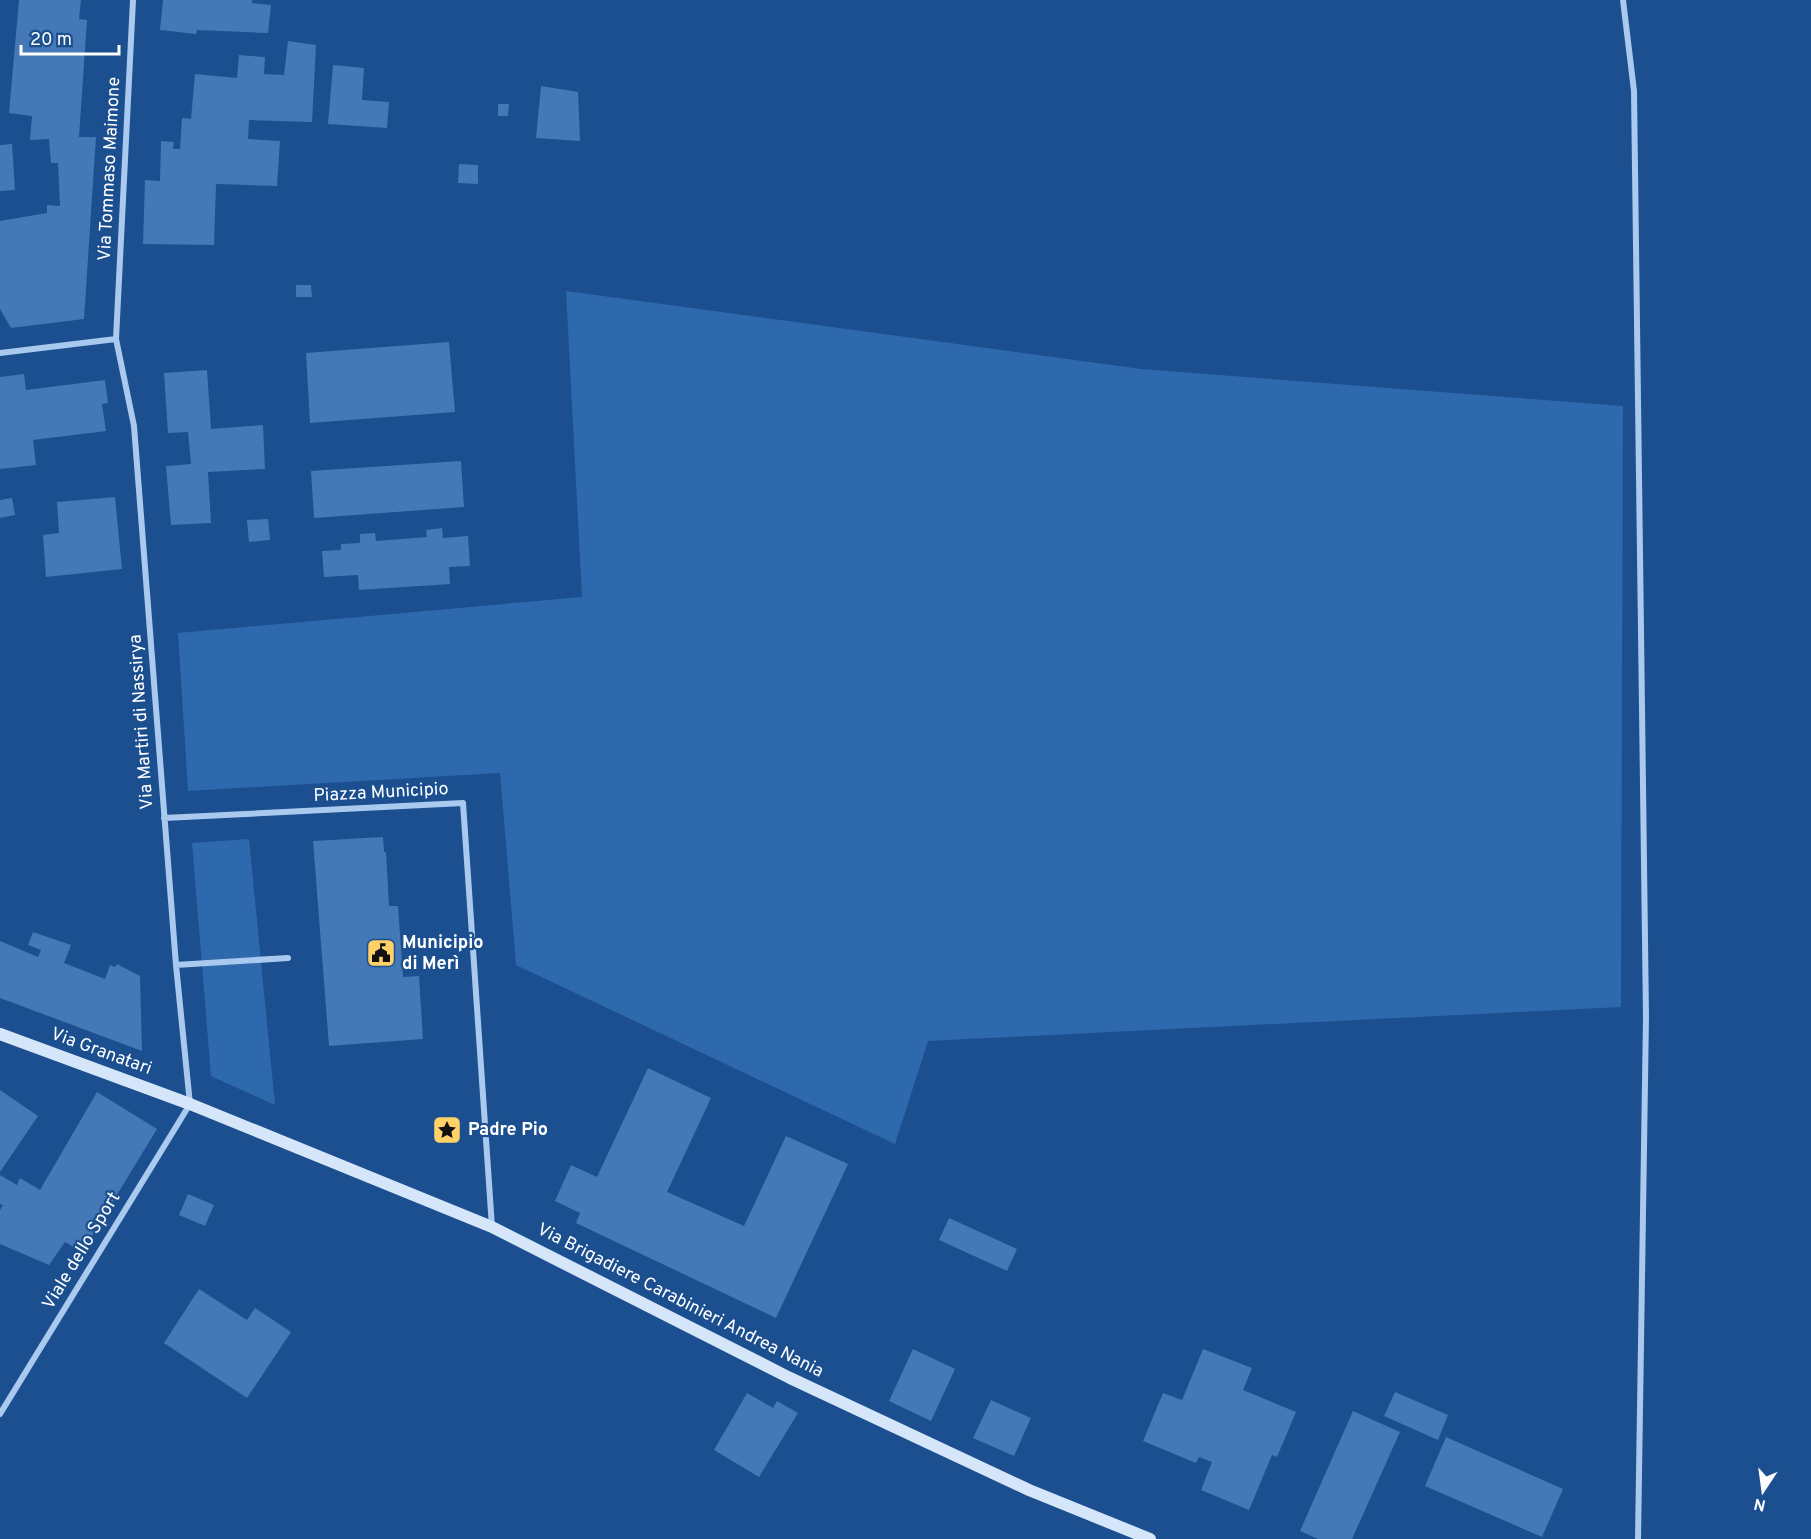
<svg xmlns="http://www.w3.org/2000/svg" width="1811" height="1539" font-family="Overpass,sans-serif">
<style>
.green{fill:#2e69ad}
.building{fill:#4478b7}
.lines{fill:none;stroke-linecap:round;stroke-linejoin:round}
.street{stroke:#a9c9ee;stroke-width:6}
.secondary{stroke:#d6e6fa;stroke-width:12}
.labels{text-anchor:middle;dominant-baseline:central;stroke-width:4.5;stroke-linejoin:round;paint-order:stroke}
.street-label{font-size:18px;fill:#fff;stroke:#1b4f8f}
.poi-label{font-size:18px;font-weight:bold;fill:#fff;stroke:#1b4f8f;text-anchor:start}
</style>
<rect width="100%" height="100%" fill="#1b4f8f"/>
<path class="green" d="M 566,291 L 1141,369 L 1623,406 L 1621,1007 L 928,1041 L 895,1144 L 516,965 L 500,773 L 188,791 L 178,633 L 582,597 Z
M 249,839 L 275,1105 L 211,1076 L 192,843 Z"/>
<path class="building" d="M 19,0 L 81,0 L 79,19 L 87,20 L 79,137 L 96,137 L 84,319 L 11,328 L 0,309 L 0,221 L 47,213 L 47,205 L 60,206 L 58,163 L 51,163 L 49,139 L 30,140 L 32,116 L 9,113 Z
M 163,0 L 252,0 L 252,3 L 271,5 L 268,33 L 197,30 L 196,34 L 160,30 Z
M 288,41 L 316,45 L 312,122 L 249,120 L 248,139 L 280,141 L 277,186 L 216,184 L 214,245 L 143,244 L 145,180 L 160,181 L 161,141 L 174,142 L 173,149 L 180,149 L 182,118 L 191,119 L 195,74 L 237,78 L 239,55 L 265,57 L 264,74 L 284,75 Z
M 333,65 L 364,68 L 362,100 L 389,102 L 387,128 L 328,124 Z
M 541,86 L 578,92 L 580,141 L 536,138 Z
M 498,104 L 509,104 L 508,116 L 498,116 Z
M 12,144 L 15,190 L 0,191 L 0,145 Z
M 459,164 L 478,165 L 478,184 L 458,183 Z
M 296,285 L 311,285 L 312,297 L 296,297 Z
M 449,342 L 455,412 L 310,423 L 306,353 Z
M 207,370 L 211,429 L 263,425 L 265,469 L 208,472 L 211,523 L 171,525 L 166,466 L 191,464 L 188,432 L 168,433 L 164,373 Z
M 24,374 L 26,390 L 105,380 L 108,403 L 102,404 L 106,431 L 33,440 L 36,465 L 0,469 L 0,377 Z
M 461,461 L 464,507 L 314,518 L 311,471 Z
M 115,497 L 122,569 L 46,577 L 43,535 L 59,533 L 57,502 Z
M 12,498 L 15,515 L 0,518 L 0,500 Z
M 268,519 L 270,540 L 249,542 L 247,520 Z
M 442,528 L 443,538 L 468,536 L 470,566 L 449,567 L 450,584 L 359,590 L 358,575 L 324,577 L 322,551 L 341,550 L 341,544 L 360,543 L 360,534 L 375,533 L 376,541 L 427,537 L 426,530 Z
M 383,837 L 384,852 L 386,852 L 389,906 L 398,906 L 403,977 L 419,976 L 423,1039 L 329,1046 L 313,841 Z
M 33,932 L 71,945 L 64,963 L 105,979 L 110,965 L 115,967 L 117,964 L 140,976 L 142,1051 L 0,998 L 0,941 L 38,957 L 41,950 L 28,945 Z
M 648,1068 L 711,1098 L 667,1192 L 744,1226 L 786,1136 L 848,1164 L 776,1318 L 576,1223 L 580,1213 L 555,1201 L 571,1165 L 597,1177 Z
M 0,1090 L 38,1116 L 0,1172 Z
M 97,1092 L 157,1129 L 82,1252 L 65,1242 L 49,1265 L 0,1244 L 0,1210 L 3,1205 L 0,1204 L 0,1175 L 17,1185 L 20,1178 L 40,1190 Z
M 188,1194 L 214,1205 L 205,1226 L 179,1215 Z
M 949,1218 L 1017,1249 L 1007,1271 L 939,1240 Z
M 199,1289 L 247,1320 L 255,1308 L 291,1332 L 247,1398 L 164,1343 Z
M 913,1349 L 955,1369 L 931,1421 L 889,1401 Z
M 1203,1349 L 1252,1368 L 1243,1390 L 1296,1412 L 1277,1457 L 1272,1455 L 1249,1510 L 1201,1490 L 1212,1462 L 1199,1457 L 1196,1463 L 1143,1441 L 1163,1393 L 1182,1400 Z
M 1395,1392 L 1448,1415 L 1438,1440 L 1384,1416 Z
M 747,1393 L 773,1408 L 777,1401 L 798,1413 L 759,1477 L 714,1450 Z
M 991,1400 L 1031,1418 L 1014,1456 L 973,1438 Z
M 1353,1411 L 1400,1432 L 1352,1539 L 1318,1539 L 1300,1531 Z
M 1446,1437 L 1563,1489 L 1542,1537 L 1425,1486 Z"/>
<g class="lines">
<path class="street" d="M 1623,0 L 1634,91 L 1646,1017 L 1638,1539
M 0,353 L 116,339
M 164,818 L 463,803 L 492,1227
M 176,965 L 288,958
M 0,1414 L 190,1104 L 176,965 L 134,426 L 116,339 L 133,0"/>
<path class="secondary" d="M 0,1034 L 190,1104 L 492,1227 L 790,1378 L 1029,1490 L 1150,1539"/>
</g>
<defs>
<g id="civic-square" transform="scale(1.5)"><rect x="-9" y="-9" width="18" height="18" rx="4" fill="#ffd166" stroke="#1b4f8f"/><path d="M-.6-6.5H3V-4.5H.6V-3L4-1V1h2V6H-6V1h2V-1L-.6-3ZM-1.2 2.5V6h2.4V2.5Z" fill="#111"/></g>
<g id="sight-square" transform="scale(1.5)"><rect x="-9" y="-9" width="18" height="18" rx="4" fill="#ffd166" stroke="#1b4f8f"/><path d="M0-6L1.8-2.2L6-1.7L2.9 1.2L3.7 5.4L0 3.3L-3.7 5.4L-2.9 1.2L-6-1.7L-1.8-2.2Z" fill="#111"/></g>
</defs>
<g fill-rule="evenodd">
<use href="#civic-square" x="381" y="953"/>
<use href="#sight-square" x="447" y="1130"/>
</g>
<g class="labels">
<g class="street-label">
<text transform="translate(110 169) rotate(-87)">Via Tommaso Maimone</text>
<text transform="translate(142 722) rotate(-94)">Via Martiri di Nassirya</text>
<text transform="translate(381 793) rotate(-3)">Piazza Municipio</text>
<text transform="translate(101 1052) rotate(20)">Via Granatari</text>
<text transform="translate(82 1251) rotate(-59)">Viale dello Sport</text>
<text transform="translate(680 1301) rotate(27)">Via Brigadiere Carabinieri Andrea Nania</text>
</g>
<g class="poi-label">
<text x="402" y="943">Municipio<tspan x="402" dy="21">di Merì</tspan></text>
<text x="468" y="1130">Padre Pio</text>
</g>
</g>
<g transform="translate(1763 1491) rotate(193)" stroke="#1b4f8f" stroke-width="4.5" paint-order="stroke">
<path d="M0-4.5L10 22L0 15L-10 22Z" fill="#ffffff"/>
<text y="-9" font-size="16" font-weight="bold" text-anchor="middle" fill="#ffffff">N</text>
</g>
<path d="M21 45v9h98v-9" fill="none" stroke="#ffffff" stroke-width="3"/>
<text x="30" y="45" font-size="18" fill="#ffffff" stroke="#1b4f8f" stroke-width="4.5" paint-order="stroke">20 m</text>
</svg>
